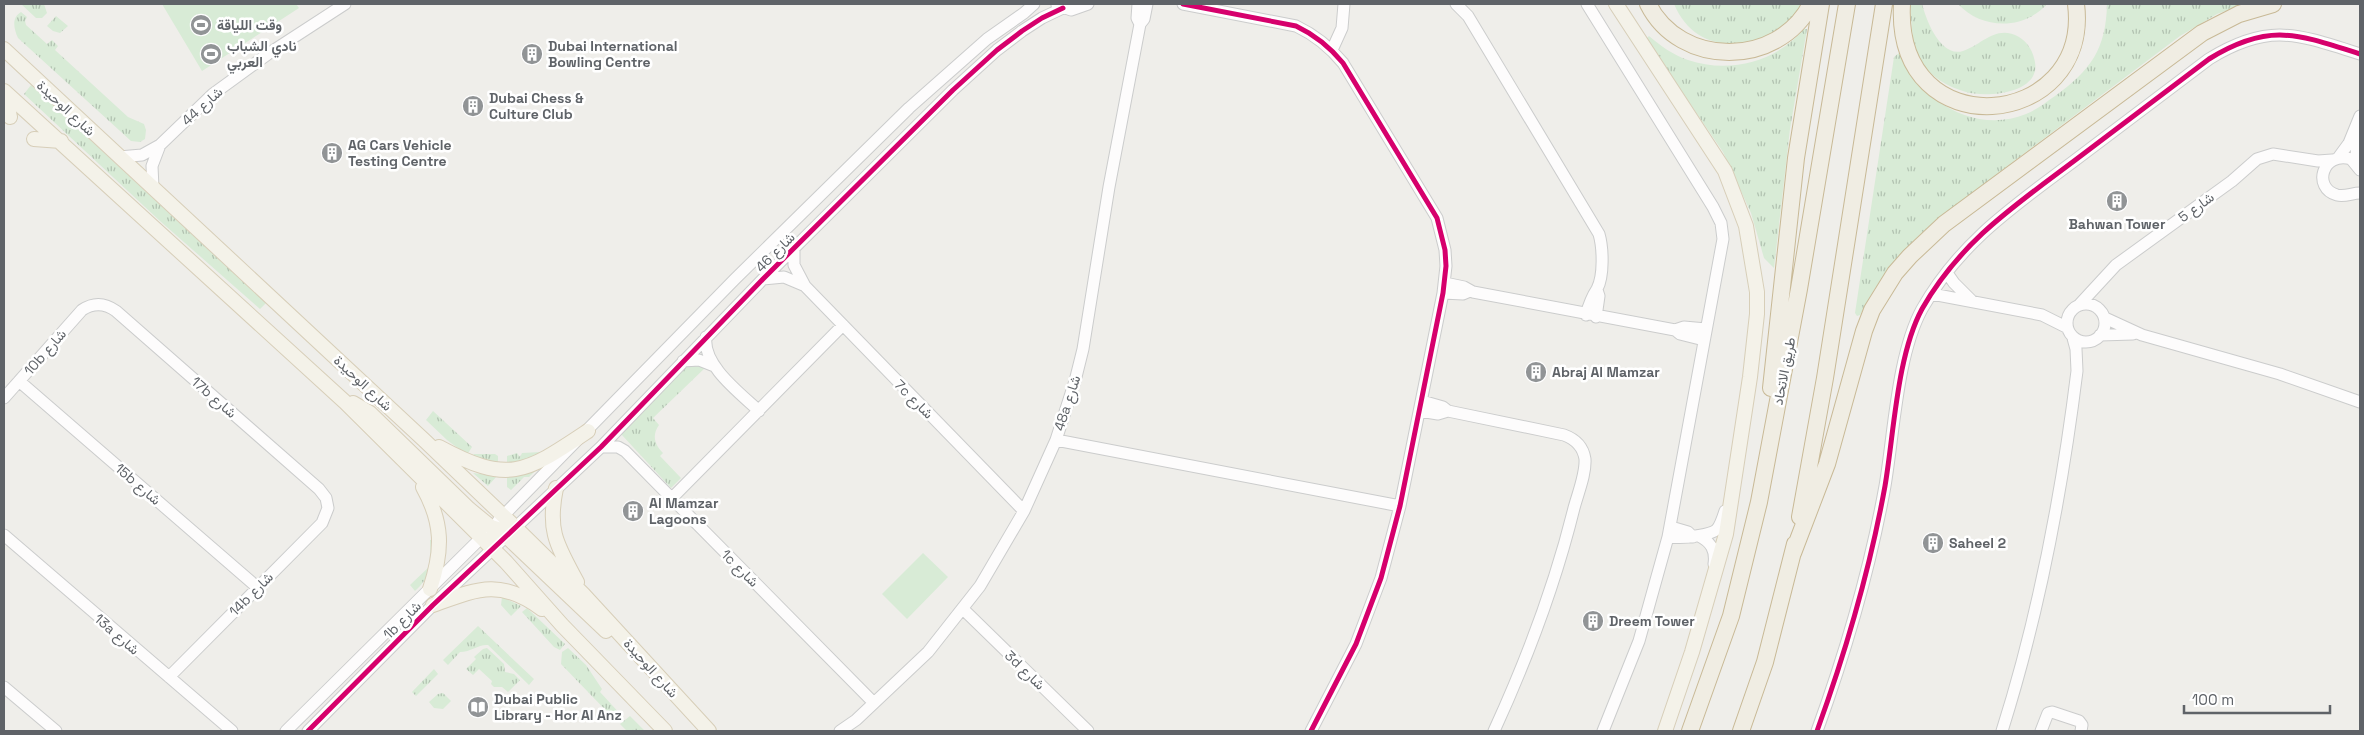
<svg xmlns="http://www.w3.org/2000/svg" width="2364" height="735" font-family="'Space Grotesk',Vazirmatn,sans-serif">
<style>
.grass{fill:url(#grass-tufts)}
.pitch{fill:#d8ebd6}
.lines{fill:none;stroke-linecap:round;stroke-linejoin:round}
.minor-casing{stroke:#cbcccc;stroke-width:13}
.major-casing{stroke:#d7ceb8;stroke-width:16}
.highway-casing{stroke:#c8b996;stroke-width:18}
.minor{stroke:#fdfcfc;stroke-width:11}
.major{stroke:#f4f2e9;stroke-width:14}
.highway{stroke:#f0ede3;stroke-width:16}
.cycleway-casing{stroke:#fff;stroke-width:8}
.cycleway{stroke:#d6006c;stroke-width:5}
.labels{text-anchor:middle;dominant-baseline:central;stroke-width:5;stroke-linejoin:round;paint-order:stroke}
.poi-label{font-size:14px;font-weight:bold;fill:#5f6368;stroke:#fff;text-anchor:start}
.street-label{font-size:14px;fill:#5f6368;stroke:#fff}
</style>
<defs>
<pattern id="grass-tufts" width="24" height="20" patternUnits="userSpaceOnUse" patternTransform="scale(1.25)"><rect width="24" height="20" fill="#d8ebd6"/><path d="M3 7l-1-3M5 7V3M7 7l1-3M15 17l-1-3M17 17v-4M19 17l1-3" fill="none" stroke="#b2c2b1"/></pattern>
</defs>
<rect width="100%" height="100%" fill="#efeeea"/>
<path class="grass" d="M 21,4 L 44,4 L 47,13 L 42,18 L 36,18 Z
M 1674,4 L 1804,4 C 1773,50 1699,64 1674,4 Z
M 1910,4 L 1922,4 C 1926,19 1940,58 1963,51 C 1982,45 1996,24 2019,37 C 2026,41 2032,49 2034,58 C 2045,93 1988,98 1966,92 C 1948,87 1929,76 1920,60 C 1911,43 1912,23 1910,4 Z
M 1958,4 L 2047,4 C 2024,30 1982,30 1958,4 Z
M 2107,4 L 2244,4 L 2217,14 L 2180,36 L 1940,217 C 1906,245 1880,275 1860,315 L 1857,316 L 1855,313 L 1894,57 L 1899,53 C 1919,100 1975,135 2026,114 C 2037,110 2046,102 2055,96 C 2091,70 2106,49 2107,4 Z
M 21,12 L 27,17 L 25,21 L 26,25 L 47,44 L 52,40 L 58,46 L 55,50 L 128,117 L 144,124 L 146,130 L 145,139 L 140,142 L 131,141 L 18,38 C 14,29 11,18 21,12 Z
M 56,16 L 68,26 L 60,33 L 53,31 L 47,26 Z
M 1804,29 L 1807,29 L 1790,129 L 1774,268 L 1764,258 L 1751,213 L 1723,152 L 1646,39 L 1649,36 C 1661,46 1673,55 1688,60 C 1729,74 1776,62 1804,29 Z
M 31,85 L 266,303 L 260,309 L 160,221 L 24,94 Z
M 691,363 L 706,367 L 653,418 L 659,425 C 652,435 654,444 663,453 L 660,456 L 681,478 L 671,488 L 621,434 L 683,367 Z
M 433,411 L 472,447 L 467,455 L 447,440 L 426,420 Z
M 541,452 L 543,455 L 507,466 L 507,456 L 517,453 L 520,457 L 522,453 Z
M 474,454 L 495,454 L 498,456 L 498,466 L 471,460 Z
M 536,470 L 529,477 L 524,477 L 511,490 L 507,487 L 507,476 Z
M 473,473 L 497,476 L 488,486 Z
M 430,540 L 433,540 C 434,560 431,577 415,591 L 410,585 L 431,565 Z
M 502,597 L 521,606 L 511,616 L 501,605 Z
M 527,608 L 565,644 L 560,650 L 554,647 L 522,612 Z
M 478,626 L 534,679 L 529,685 L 488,645 C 479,644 471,652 460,652 L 448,665 L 443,660 Z
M 487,648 L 504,664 L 505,672 L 514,674 L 520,680 L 508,692 L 502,687 L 494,687 L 491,684 L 492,681 L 479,669 L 473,675 L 466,669 L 476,659 L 474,657 L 483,649 Z
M 568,648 L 586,665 L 602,689 L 600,692 L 623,717 L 617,722 L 561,664 L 562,652 Z
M 434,669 L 438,674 L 416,696 L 412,692 Z
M 443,693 L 451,701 L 443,709 L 434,708 L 429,702 L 438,694 Z
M 630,716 L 645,731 L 627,731 L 620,724 Z"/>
<path class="pitch" d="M 162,4 L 296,4 L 299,8 L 202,71 Z
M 923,553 L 948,577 L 907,619 L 882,594 Z"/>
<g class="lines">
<g class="minor-casing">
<path id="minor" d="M 1138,4 L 1137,18 L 1140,24
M 1183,4 L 1296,26 C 1315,35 1329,46 1343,63 L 1437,218 L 1445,250 L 1446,266 L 1443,293 L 1400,506 L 1381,578 L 1356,644 L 1311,731
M 1456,4 L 1468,16 L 1599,234 C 1603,248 1604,276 1597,289 C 1591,298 1589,304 1586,315
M 1587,4 L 1713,207 L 1721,223 L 1723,239 L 1668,537 L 1639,641 L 1603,731
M 1057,5 L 1071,10 L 1088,4
M 1332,50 L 1342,28 L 1344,4
M 119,157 L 142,155 L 160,145 L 213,94 L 268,54 L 345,4
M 2338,158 L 2349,143 L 2360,116
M 2356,163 L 2357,127
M 2360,170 L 2351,159 C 2322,151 2312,188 2337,195 C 2345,197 2352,193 2360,193
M 153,188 L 152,166 L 160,145
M 794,248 L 794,265 L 805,286 L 1024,511
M 1947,273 L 1954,283 L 1971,300
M 763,279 L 784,277 L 803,285
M 1445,283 L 1464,287 L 1473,292 L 1675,330 L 1680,334 L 1704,340
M 1443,293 L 1463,294 L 1470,291
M 1932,294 L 2042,315 L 2066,327
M2067 323a19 19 0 1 1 38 0a19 19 0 1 1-38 0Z
M 2080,304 L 2116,265 L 2232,181 L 2257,159 L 2273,154 L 2318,161 L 2332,160
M 1596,317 L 1599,296 L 1597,290
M 2105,318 L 2142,335 L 2280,374 L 2360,402
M 1675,330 L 1684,327 L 1706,329
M 2100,335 L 2133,334
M 706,337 C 702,365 740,393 759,411
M 683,361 L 699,360 L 714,366
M 19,381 L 257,587
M 4,398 L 82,310 C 94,302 105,303 116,311 L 319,489 L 326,498 L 328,508 L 322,523 L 169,677
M 1422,401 L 1443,407 L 1448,411
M 1420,411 L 1438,414 L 1448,411 L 1564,435 C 1575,439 1583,446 1585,459 C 1586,474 1578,493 1574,508 C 1555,585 1527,659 1494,731
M 1056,440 L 1400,506
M 601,447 L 618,447 L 625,451 L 874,703
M 672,498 L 843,325
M 498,521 L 735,279 L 909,108 L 987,39 L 1024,13 L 1034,4
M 1671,527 L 1688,532 L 1693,537
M 4,535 L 232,731
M 1699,536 C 1711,542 1716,550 1714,564
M 1668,537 C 1679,538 1686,538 1696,536 C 1717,532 1718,533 1725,511
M 963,609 L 1088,731
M 4,687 L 56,731
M 286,731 L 487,532
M 308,731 L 433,605 L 601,447 L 763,279 L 953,90 L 997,50 L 1022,31 L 1042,18 L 1063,8
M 840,731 L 856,720 L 928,652 L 980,586 L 1024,511 L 1056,440 L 1075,381 L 1083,349 L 1109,187 L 1140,24 L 1144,19 L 1147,4
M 1817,731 C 1846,651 1870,569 1885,486 C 1894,433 1897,355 1922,309 C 1960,242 2014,206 2074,161 C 2119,127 2164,93 2209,59 C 2269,22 2297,34 2360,54
M 2002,731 C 2039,614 2062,492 2077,371 L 2076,349 L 2073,338
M 2041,731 L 2048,713 L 2052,712 L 2079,721 L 2082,725 L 2081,731"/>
</g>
<g class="major-casing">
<path id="major" d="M 1616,4 L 1725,171 L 1746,226 L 1757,292 L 1757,314 L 1750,377 L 1726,534 L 1692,652 L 1665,731
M 4,49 L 424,440 L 515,527 L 583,594 L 709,731
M 4,91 L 345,402 L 506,562 L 562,625 L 665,731
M 5,92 L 10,117
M 34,139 L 61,141
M 353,403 L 370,413 L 469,509 L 491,527 L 504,531 L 515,527
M 439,447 C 509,485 525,473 588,431
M 423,487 C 443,523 443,550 430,589
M 556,488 C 547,531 557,545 577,582
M 494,534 L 506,536 L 606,631
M 433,605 C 477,589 500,578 542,609"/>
</g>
<g class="highway-casing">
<path id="highway" d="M 1648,4 C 1680,68 1778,68 1811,4
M 1902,4 C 1894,150 2092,130 2076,4
M 1771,388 L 1796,158 L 1821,4
M 1800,517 L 1825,378 L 1884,4
M 1793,553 L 1827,464 L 1864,331 L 1872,310 L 1895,273 L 1910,256 L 1944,224 L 2202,33 L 2239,14 L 2273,4
M 1690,731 L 1731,616 L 1759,502 L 1799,289 L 1847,4
M 1741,731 L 1765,662 L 1795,544"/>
</g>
<use href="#minor" class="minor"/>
<use href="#major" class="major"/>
<use href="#highway" class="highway"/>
<g class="cycleway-casing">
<path id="cycleway" d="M 1183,4 L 1296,26 C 1315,35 1329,46 1343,63 L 1437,218 L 1445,250 L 1446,266 L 1443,293 L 1400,506 L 1381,578 L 1356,644 L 1311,731
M 308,731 L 433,605 L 601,447 L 763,279 L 953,90 L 997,50 L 1022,31 L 1042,18 L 1063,8
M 1817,731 C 1846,651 1870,569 1885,486 C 1894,433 1897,355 1922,309 C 1960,242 2014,206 2074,161 C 2119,127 2164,93 2209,59 C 2269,22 2297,34 2360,54"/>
</g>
<use href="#cycleway" class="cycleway"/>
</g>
<defs>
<g id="stadium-disc" transform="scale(1.125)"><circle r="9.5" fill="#919496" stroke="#fff"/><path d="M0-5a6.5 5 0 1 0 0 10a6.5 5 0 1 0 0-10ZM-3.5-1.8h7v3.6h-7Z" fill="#fff"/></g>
<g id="building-disc" transform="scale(1.125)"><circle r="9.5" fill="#919496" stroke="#fff"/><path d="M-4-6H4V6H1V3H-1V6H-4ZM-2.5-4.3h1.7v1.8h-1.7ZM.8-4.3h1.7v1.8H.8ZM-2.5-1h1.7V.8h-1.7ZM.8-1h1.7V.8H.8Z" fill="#fff"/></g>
<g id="library-disc" transform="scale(1.125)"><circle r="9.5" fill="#919496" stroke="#fff"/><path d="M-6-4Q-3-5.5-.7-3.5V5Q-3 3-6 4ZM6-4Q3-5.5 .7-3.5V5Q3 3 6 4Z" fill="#fff"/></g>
</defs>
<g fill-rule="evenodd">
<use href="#stadium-disc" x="201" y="25"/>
<use href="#stadium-disc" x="211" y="54"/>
<use href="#building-disc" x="532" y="54"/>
<use href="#building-disc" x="473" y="106"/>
<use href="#building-disc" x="332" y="153"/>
<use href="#building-disc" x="2117" y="201"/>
<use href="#building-disc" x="1536" y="372"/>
<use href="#building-disc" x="633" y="511"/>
<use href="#building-disc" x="1933" y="543"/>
<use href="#building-disc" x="1593" y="621"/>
<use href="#library-disc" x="478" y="707"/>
</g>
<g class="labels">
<g class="poi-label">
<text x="217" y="25">وقت اللياقة</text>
<text x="227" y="46">نادي الشباب<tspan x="227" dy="16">العربي</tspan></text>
<text x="548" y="46">Dubai International<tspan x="548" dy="16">Bowling Centre</tspan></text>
<text x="489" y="98">Dubai Chess &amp;<tspan x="489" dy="16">Culture Club</tspan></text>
<text x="348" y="145">AG Cars Vehicle<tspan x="348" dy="16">Testing Centre</tspan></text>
<text x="2117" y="224" text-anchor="middle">Bahwan Tower</text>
<text x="1552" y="372">Abraj Al Mamzar</text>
<text x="649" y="503">Al Mamzar<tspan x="649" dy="16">Lagoons</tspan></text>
<text x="1949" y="543">Saheel 2</text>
<text x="1609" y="621">Dreem Tower</text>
<text x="494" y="699">Dubai Public<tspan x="494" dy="16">Library - Hor Al Anz</tspan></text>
</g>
<g class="street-label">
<text transform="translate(202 106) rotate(-42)">شارع 44</text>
<text transform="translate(66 108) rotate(43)">شارع الوحيدة</text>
<text transform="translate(2196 207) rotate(-36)">شارع 5</text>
<text transform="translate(775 252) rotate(-45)">شارع 46</text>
<text transform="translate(45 352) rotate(-49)">10b شارع</text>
<text transform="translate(1784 371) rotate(-79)">طريق الاتحاد</text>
<text transform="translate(363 383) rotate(43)">شارع الوحيدة</text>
<text transform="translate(214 397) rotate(41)">17b شارع</text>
<text transform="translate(914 399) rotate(45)">7c شارع</text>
<text transform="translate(1067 403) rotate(-72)">48a شارع</text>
<text transform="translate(138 484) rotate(41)">15b شارع</text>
<text transform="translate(740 568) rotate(45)">1c شارع</text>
<text transform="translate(251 594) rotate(-45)">14b شارع</text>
<text transform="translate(402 620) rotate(-45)">1b شارع</text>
<text transform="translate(117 634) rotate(41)">13a شارع</text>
<text transform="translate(651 668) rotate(48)">شارع الوحيدة</text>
<text transform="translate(1025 670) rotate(44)">3d شارع</text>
</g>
</g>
<rect width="2364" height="735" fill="none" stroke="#5f6368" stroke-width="10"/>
<path d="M2184 705v8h146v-8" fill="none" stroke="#5f6368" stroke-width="2.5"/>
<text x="2192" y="705" font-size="15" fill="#5f6368" stroke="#ffffff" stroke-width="4" paint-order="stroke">100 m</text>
</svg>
